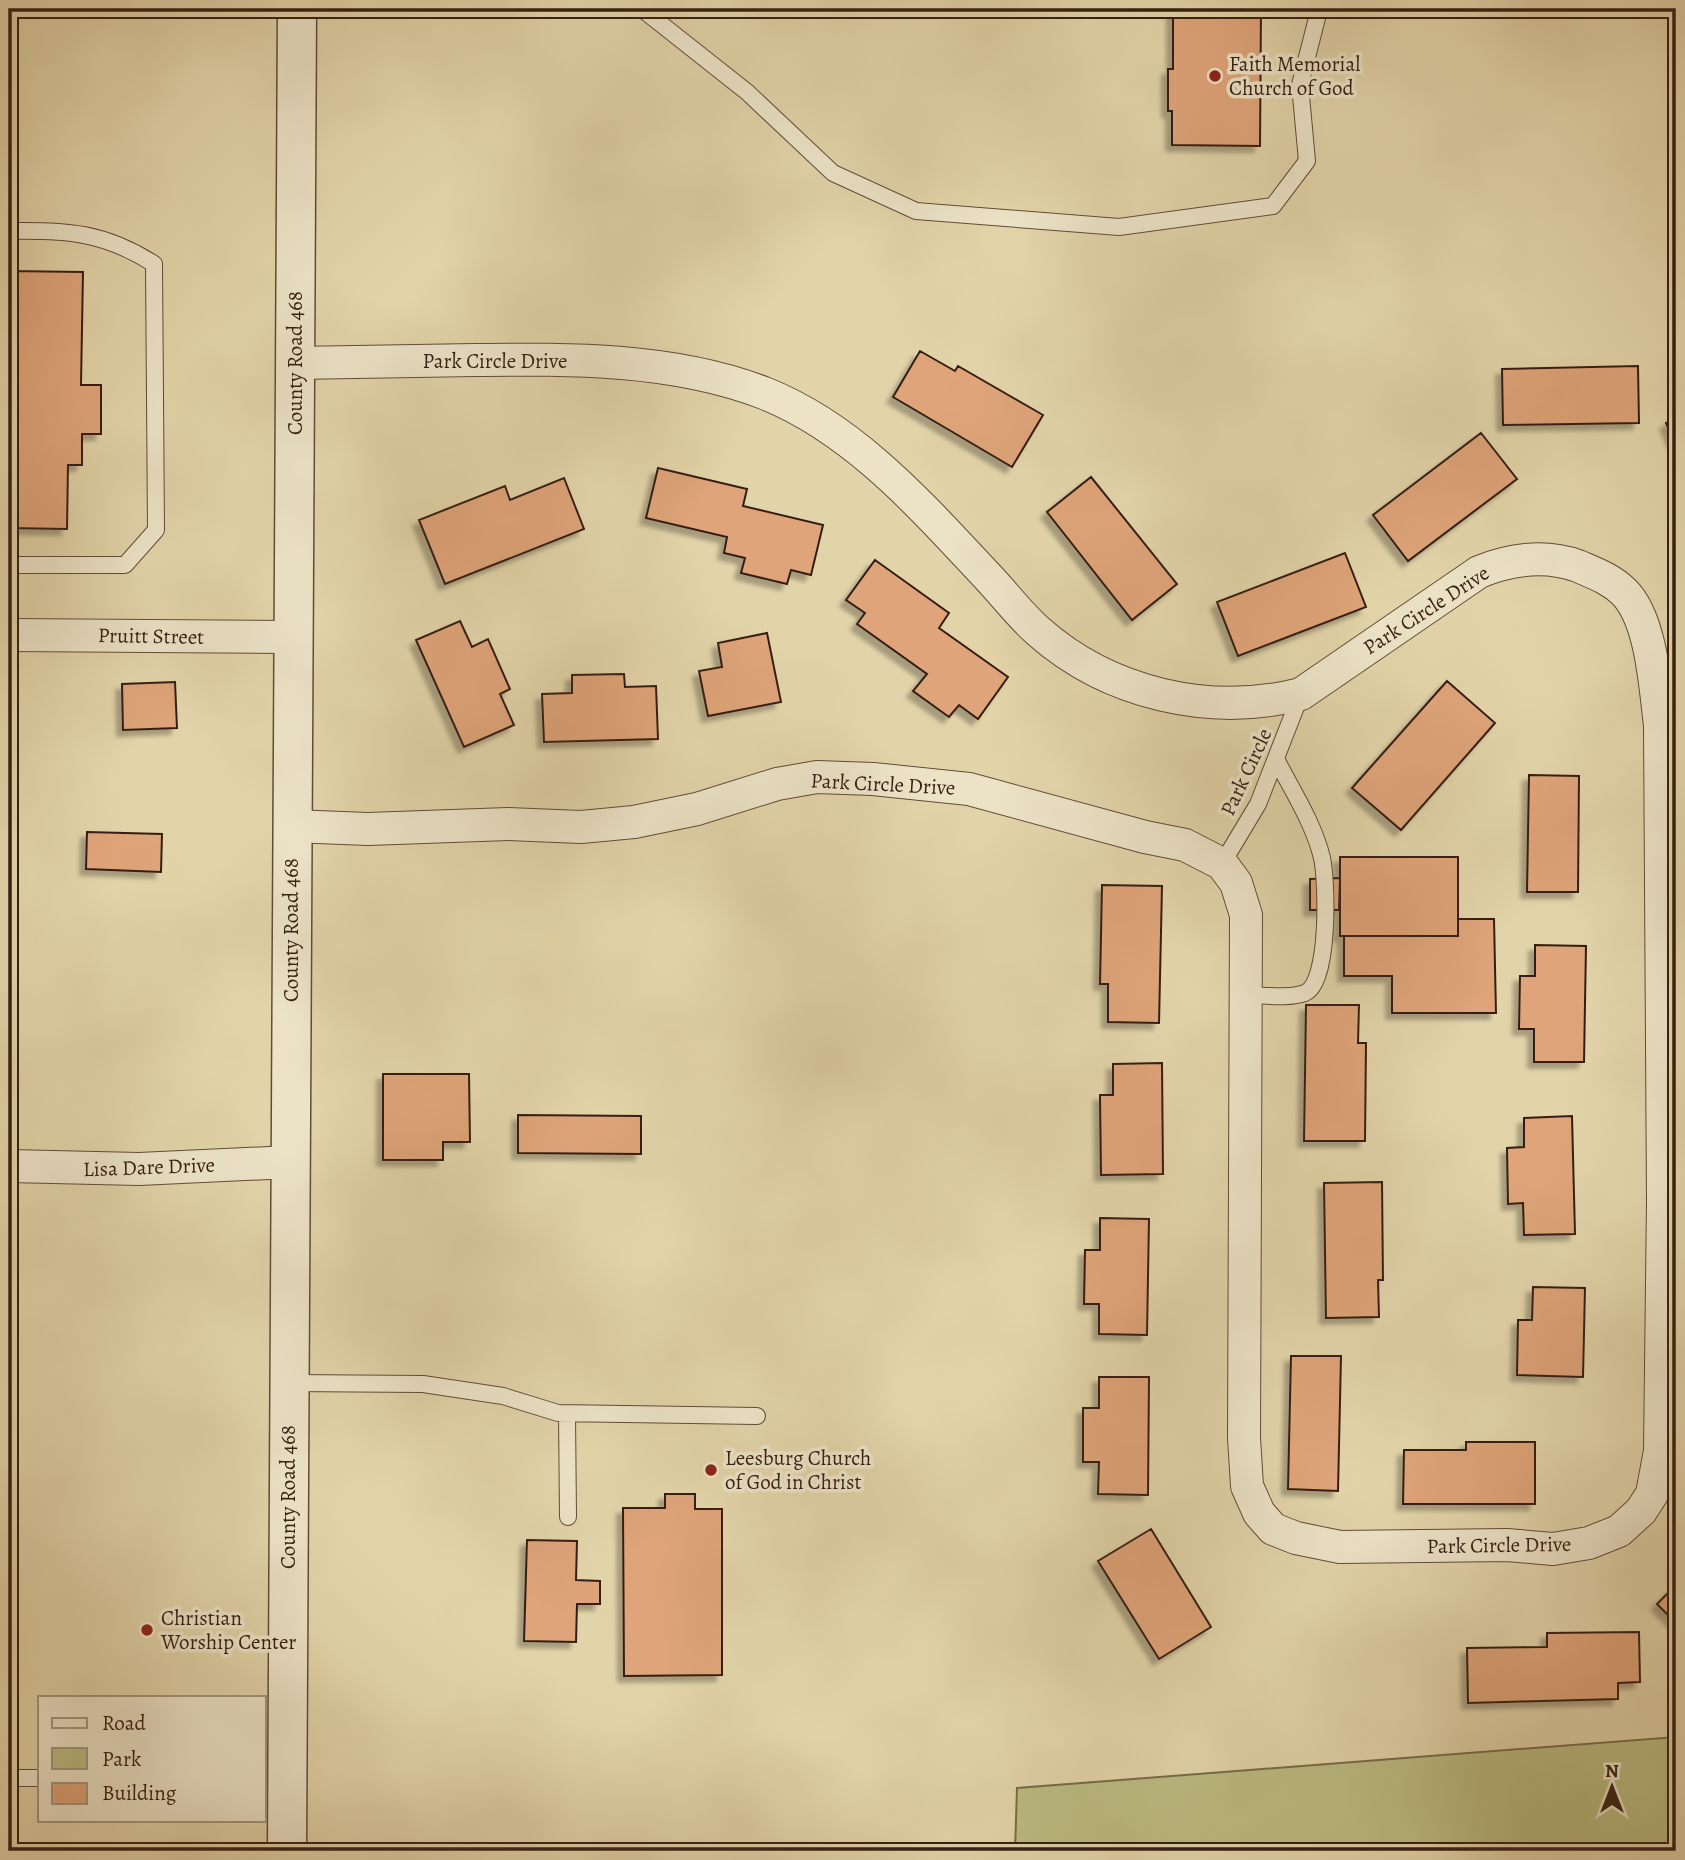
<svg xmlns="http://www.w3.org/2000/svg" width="1685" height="1860" font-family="Alegreya,serif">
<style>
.green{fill:#bbbb82;stroke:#786d4a;stroke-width:2}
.building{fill:#dfa479;stroke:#361f13;stroke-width:2;filter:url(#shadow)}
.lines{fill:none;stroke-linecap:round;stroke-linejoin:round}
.service-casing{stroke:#614c38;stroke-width:18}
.minor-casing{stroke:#614c38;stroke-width:34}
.tertiary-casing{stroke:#614c38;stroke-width:41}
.service{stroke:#ece3c7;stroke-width:16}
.minor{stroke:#ece3c7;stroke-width:32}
.tertiary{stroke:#ece3c7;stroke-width:38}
.poi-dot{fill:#8f2418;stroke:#ece3c7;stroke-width:2.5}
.labels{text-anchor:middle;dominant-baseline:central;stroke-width:7;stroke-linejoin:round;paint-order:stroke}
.poi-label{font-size:21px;fill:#361f13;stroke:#ece3c7;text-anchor:start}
.street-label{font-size:21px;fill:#361f13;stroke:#ece3c7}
</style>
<defs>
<filter id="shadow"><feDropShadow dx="-6" dy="6" stdDeviation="2" flood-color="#0004"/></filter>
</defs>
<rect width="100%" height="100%" fill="#e2d4a9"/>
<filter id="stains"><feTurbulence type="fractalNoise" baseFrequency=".00286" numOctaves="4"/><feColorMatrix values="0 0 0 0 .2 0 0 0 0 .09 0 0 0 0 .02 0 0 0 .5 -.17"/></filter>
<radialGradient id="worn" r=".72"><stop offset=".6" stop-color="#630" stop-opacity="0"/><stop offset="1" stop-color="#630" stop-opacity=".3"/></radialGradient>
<path class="green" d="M 1676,1737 L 1676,1851 L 1015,1851 L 1017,1788 Z"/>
<path class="building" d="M 1173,9 L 1261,9 L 1260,146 L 1172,145 L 1172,111 L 1168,111 L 1168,69 L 1173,69 Z
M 9,271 L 83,272 L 81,385 L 101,385 L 101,434 L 82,434 L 82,465 L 68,465 L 67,529 L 9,528 Z
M 920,351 L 955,371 L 958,366 L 1043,415 L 1012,467 L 893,397 Z
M 1638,366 L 1639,423 L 1503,425 L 1502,369 Z
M 1676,418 L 1676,446 L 1666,423 Z
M 1481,433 L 1517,479 L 1408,561 L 1373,515 Z
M 658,468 L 747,489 L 743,506 L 823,525 L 811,575 L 791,570 L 787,584 L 741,573 L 745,558 L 724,553 L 727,537 L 646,518 Z
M 1091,477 L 1177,584 L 1132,620 L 1047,512 Z
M 564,478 L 584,529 L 445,584 L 419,520 L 505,486 L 510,500 Z
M 1345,553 L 1366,607 L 1238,656 L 1217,602 Z
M 875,560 L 949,613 L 939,628 L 1008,677 L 978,719 L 959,705 L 949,717 L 913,691 L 927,674 L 857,624 L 865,613 L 846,600 Z
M 460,621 L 472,647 L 488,639 L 510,689 L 500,694 L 514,725 L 464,747 L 416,640 Z
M 767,633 L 781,702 L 708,716 L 699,671 L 722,667 L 718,643 Z
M 624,674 L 625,687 L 656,686 L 658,739 L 544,742 L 542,694 L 572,693 L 572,675 Z
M 1447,681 L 1495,723 L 1401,830 L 1352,788 Z
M 175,682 L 177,728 L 123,730 L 122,684 Z
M 1529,775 L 1579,776 L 1578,892 L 1527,892 Z
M 87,832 L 162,834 L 161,872 L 86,869 Z
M 1340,857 L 1458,857 L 1458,936 L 1340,936 Z
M 1340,878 L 1339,910 L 1310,910 L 1310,879 Z
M 1102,885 L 1162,886 L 1159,1023 L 1108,1022 L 1108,984 L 1100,984 Z
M 1458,919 L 1494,919 L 1496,1013 L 1392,1013 L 1392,976 L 1344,976 L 1344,936 L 1458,936 Z
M 1535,945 L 1586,946 L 1584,1062 L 1534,1062 L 1534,1029 L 1519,1029 L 1520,976 L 1535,976 Z
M 1306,1005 L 1359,1005 L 1358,1043 L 1366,1043 L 1365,1141 L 1304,1141 Z
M 1162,1063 L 1163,1174 L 1101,1175 L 1100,1095 L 1113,1095 L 1113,1064 Z
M 383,1074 L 469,1074 L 470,1142 L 443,1142 L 443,1160 L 383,1160 Z
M 518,1115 L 641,1116 L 641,1154 L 518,1153 Z
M 1572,1116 L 1575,1234 L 1524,1235 L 1523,1203 L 1508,1204 L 1507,1148 L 1524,1147 L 1524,1118 Z
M 1382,1182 L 1383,1280 L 1378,1280 L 1379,1317 L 1326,1318 L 1324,1183 Z
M 1100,1218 L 1149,1219 L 1147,1335 L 1099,1334 L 1099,1304 L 1084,1304 L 1085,1250 L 1100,1250 Z
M 1533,1287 L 1585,1288 L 1583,1377 L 1517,1375 L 1518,1320 L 1532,1320 Z
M 1291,1356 L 1341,1356 L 1338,1491 L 1288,1489 Z
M 1099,1377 L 1149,1377 L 1148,1495 L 1098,1494 L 1099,1462 L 1083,1462 L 1083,1408 L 1099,1408 Z
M 1466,1442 L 1535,1442 L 1535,1504 L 1403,1504 L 1404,1450 L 1466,1450 Z
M 665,1494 L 695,1494 L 695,1509 L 722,1509 L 722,1675 L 624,1676 L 623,1508 L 665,1508 Z
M 1151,1529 L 1211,1627 L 1159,1659 L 1098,1561 Z
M 527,1540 L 577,1541 L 576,1580 L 600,1581 L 600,1604 L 577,1604 L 576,1642 L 524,1641 Z
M 1676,1585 L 1676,1623 L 1657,1604 Z
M 1639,1632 L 1640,1682 L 1618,1683 L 1618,1699 L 1468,1703 L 1467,1648 L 1547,1647 L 1547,1633 Z"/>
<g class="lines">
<g class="service-casing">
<path id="service" d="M 642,9 L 747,92 L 833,173 L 916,211 L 1119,227 L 1273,206 L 1307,161 L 1300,85 L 1318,14 L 1324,9
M 9,231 C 67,230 104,232 154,264 L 156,530 L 125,565 L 9,565
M 1222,864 L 1258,804 L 1301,694
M 1245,995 C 1263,995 1288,999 1305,993 C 1330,983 1327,881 1322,858 C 1314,824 1292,790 1276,759
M 289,1383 L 423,1384 L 503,1396 L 558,1413 L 757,1416
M 567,1414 L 568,1517
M 9,1778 L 40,1778"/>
</g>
<g class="minor-casing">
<path id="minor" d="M 9,635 L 293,637
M 291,826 L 368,829 L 508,824 L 581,827 L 634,822 L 697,809 L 777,784 L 817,777 L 873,779 L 969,789 L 1145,837 L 1185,845 L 1222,864 L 1236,883 L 1246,915 L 1244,1438 L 1247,1486 L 1259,1513 L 1273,1529 L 1296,1538 L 1340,1547 L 1507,1545 L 1553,1549 L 1589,1543 L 1619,1531 L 1641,1511 L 1652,1494 L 1660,1451 L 1663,1201 L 1660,725 C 1655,687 1652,620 1624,592 C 1611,579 1594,573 1578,566 C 1544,554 1511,559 1479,572 L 1301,694 C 1210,717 1109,694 1038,631 C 1020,615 1005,595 988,577 C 923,508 855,429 764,393 C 673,358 572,359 475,360 C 415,361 355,362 295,363
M 9,1166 L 139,1169 L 290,1162"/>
</g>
<g class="tertiary-casing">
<path id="tertiary" d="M 287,1851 L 297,9"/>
</g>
<use href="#service" class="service"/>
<use href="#minor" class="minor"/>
<use href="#tertiary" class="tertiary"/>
</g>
<g class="poi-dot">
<circle cx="1215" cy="76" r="7"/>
<circle cx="711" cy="1470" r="7"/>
<circle cx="147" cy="1630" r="7"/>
</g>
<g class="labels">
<g class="poi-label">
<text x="1229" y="64">Faith Memorial<tspan x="1229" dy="24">Church of God</tspan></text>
<text x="725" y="1458">Leesburg Church<tspan x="725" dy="24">of God in Christ</tspan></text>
<text x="161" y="1618">Christian<tspan x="161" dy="24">Worship Center</tspan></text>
</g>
<g class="street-label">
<text x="495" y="361">Park Circle Drive</text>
<text transform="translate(295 363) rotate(-90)">County Road 468</text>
<text transform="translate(1426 610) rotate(-33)">Park Circle Drive</text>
<text transform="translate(151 636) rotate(1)">Pruitt Street</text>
<text transform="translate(1246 772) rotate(-65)">Park Circle</text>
<text transform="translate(883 784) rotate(3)">Park Circle Drive</text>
<text transform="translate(291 930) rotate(-90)">County Road 468</text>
<text transform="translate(149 1167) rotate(-2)">Lisa Dare Drive</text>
<text transform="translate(288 1497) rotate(-90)">County Road 468</text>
<text transform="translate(1499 1545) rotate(-1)">Park Circle Drive</text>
</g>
</g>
<rect width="1685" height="1860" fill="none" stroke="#e2d4a9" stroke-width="35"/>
<rect x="10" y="10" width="1664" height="1839" fill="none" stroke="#361f13" stroke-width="3.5"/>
<rect x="18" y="18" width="1650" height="1825" fill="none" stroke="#361f13" stroke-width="2"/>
<rect x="38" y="1696" width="228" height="126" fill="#ece3c7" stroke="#a3957f" stroke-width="2"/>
<rect x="52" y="1718" width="35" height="10" fill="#ece3c7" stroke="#a3957f" stroke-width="2"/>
<text x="102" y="1730" font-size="21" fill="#361f13">Road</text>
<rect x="52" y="1748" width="35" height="21" fill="#bbbb82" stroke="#a3957f" stroke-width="2"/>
<text x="102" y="1766" font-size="21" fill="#361f13">Park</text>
<rect x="52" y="1783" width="35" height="21" fill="#dfa479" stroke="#a3957f" stroke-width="2"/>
<text x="102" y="1800" font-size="21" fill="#361f13">Building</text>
<g transform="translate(1612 1787)" stroke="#ece3c7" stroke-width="5" paint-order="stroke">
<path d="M0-5L12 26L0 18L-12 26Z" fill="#361f13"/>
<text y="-10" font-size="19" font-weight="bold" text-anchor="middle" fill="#361f13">N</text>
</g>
<rect width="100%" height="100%" filter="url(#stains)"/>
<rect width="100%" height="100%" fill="url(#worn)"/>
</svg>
